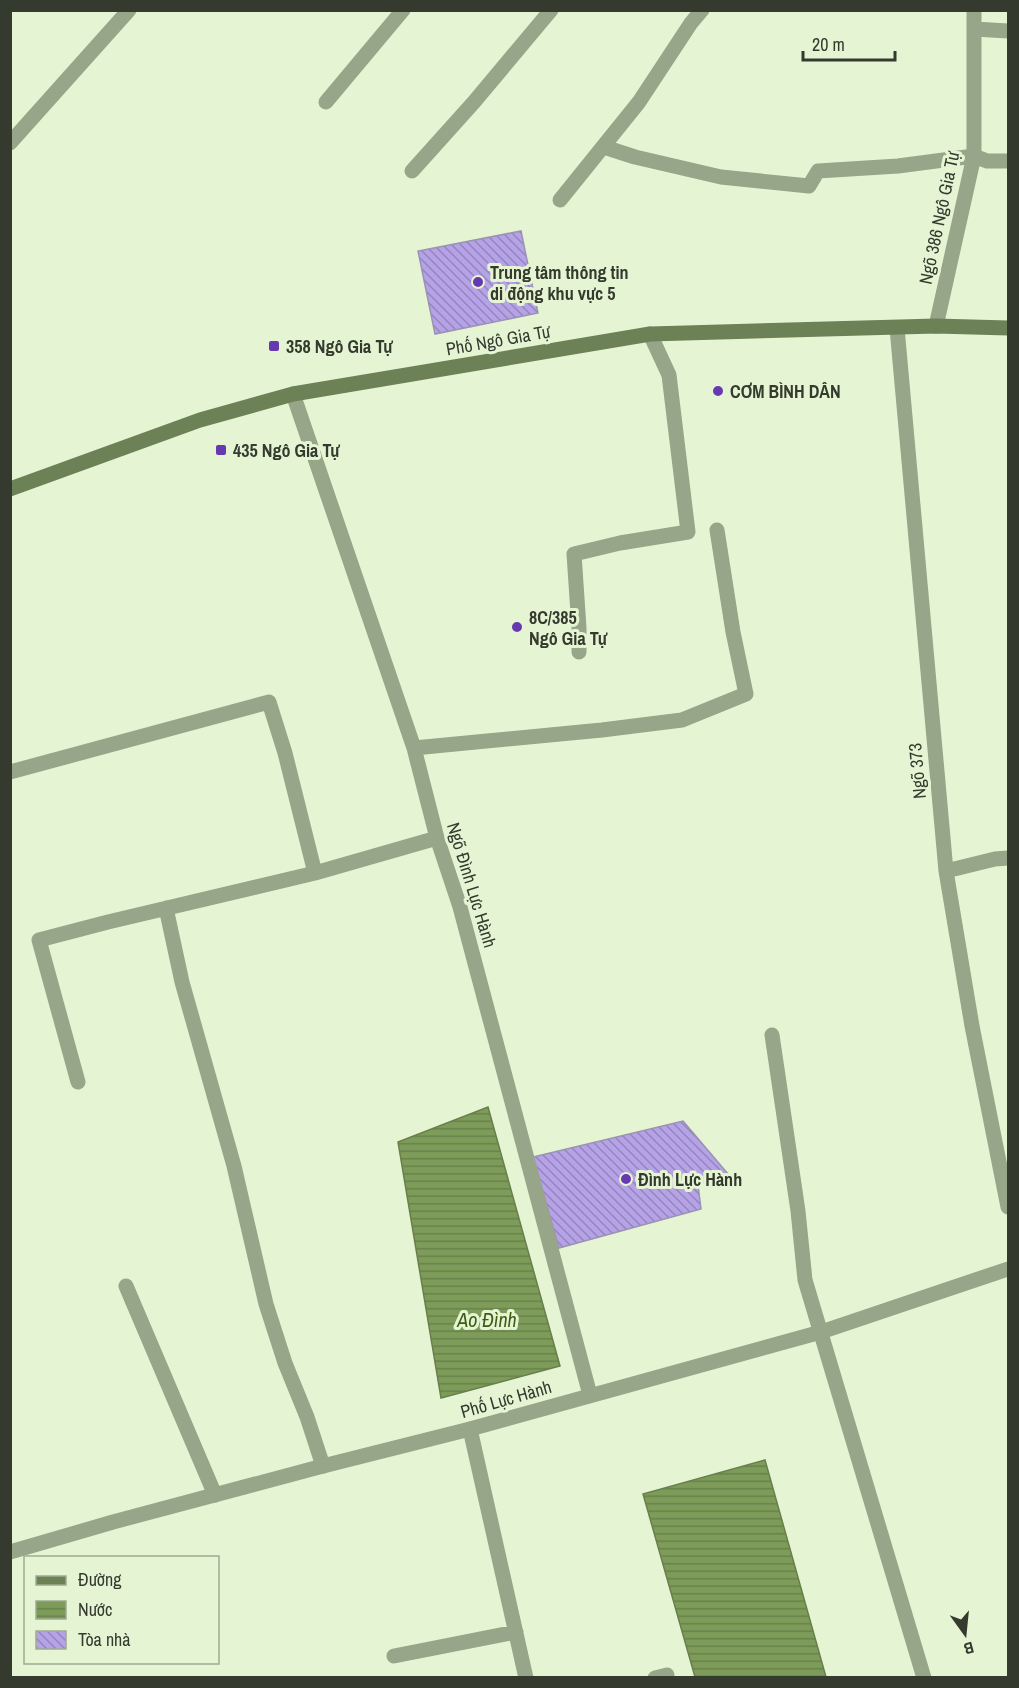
<svg xmlns="http://www.w3.org/2000/svg" width="1019" height="1688" font-family="'Archivo Narrow',sans-serif">
<style>
.water{fill:url(#water-rules);stroke:#687f4c;stroke-width:1.5}
.building{fill:url(#building-back-hatch);stroke:#9b93b2;stroke-width:1.5}
.lines{fill:none;stroke-linecap:round;stroke-linejoin:round}
.service{stroke:#97a588;stroke-width:15}
.minor{stroke:#97a588;stroke-width:15}
.tertiary{stroke:#97a588;stroke-width:15}
.secondary{stroke:#6d8156;stroke-width:15}
.poi-dot{fill:#6739b0;stroke:#e5f5d4;stroke-width:2}
.labels{text-anchor:middle;dominant-baseline:central;stroke-width:6;stroke-linejoin:round;paint-order:stroke}
.street-label{font-size:18px;fill:#343a2e;stroke:#e5f5d4}
.poi-label{font-size:18px;font-weight:bold;fill:#343a2e;stroke:#e5f5d4;text-anchor:start}
.water-label{font-size:20px;font-style:italic;fill:#3f5b12;stroke:#e5f5d4}
</style>
<defs>
<pattern id="water-rules" width="6" height="5" patternUnits="userSpaceOnUse" patternTransform="scale(1.5)"><rect width="6" height="5" fill="#7e9c59"/><path d="M0 2.5h6" fill="none" stroke="#68804a"/></pattern>
<pattern id="building-back-hatch" width="6" height="6" patternUnits="userSpaceOnUse" patternTransform="scale(1.5)"><rect width="6" height="6" fill="#b5a2e7"/><path d="M-1 5l2 2M0 0l6 6M5-1l2 2" fill="none" stroke="#9485bc"/></pattern>
</defs>
<rect width="100%" height="100%" fill="#e5f5d4"/>
<path class="water" d="M 488,1107 L 560,1366 L 441,1398 L 398,1142 Z
M 765,1460 L 826,1677 L 695,1677 L 643,1494 Z"/>
<path class="building" d="M 521,231 L 538,313 L 435,334 L 418,251 Z
M 683,1121 L 728,1174 L 698,1185 L 701,1209 L 559,1248 L 533,1157 Z"/>
<g class="lines">
<path class="service" d="M 974,29 L 1008,31
M 326,102 L 403,10
M 604,147 L 635,157 L 721,177 L 809,186 L 818,171 L 898,166 L 974,156 L 987,161 L 1008,161
M 412,171 L 474,102 L 551,10
M 560,200 L 639,102 L 691,23 L 702,10
M 936,326 L 974,156 L 974,10
M 897,328 L 946,871 L 972,1026 L 1008,1207
M 293,394 L 414,748 L 437,838 L 460,907 L 590,1395
M 579,652 L 579,628 L 574,554 L 620,543 L 688,532 L 669,375 L 650,334
M 414,748 L 602,730 L 682,720 L 746,694 L 733,632 L 717,530
M 10,772 L 269,702 L 285,753 L 315,873
M 946,871 L 995,859 L 1008,858
M 166,908 L 182,982 L 234,1166 L 266,1304 L 285,1363 L 307,1417 L 323,1466
M 772,1035 L 798,1211 L 805,1280 L 924,1678
M 78,1082 L 39,940 L 108,922 L 315,873 L 437,838
M 126,1286 L 215,1495
M 470,1429 L 526,1678
M 394,1656 L 516,1632
M 655,1678 L 667,1675"/>
<path class="minor" d="M 10,1552 L 113,1522 L 323,1466 L 470,1429 L 821,1332 L 1008,1269"/>
<path class="tertiary" d="M 10,143 L 129,10"/>
<path class="secondary" d="M 10,489 L 200,420 L 293,394 L 650,334 L 936,326 L 1008,328"/>
</g>
<g class="poi-dot">
<circle cx="478" cy="282" r="6"/>
<rect x="268" y="340" width="12" height="12" rx="3"/>
<circle cx="718" cy="391" r="6"/>
<rect x="215" y="444" width="12" height="12" rx="3"/>
<circle cx="517" cy="627" r="6"/>
<circle cx="626" cy="1179" r="6"/>
</g>
<g class="labels">
<g class="street-label">
<text transform="translate(939 218) rotate(-78)">Ngõ 386 Ngô Gia Tự</text>
<text transform="translate(498 340) rotate(-10)">Phố Ngô Gia Tự</text>
<text transform="translate(917 771) rotate(-95)">Ngõ 373</text>
<text transform="translate(472 885) rotate(73)">Ngõ Đình Lực Hành</text>
<text transform="translate(506 1399) rotate(-16)">Phố Lực Hành</text>
</g>
<g class="poi-label">
<text x="490" y="272">Trung tâm thông tin<tspan x="490" dy="21">di động khu vực 5</tspan></text>
<text x="286" y="346">358 Ngô Gia Tự</text>
<text x="730" y="391">CƠM BÌNH DÂN</text>
<text x="233" y="450">435 Ngô Gia Tự</text>
<text x="529" y="617">8C/385<tspan x="529" dy="21">Ngô Gia Tự</tspan></text>
<text x="638" y="1179">Đình Lực Hành</text>
</g>
<g class="water-label">
<text x="487" y="1319">Ao Đình</text>
</g>
</g>
<rect width="1019" height="1688" fill="none" stroke="#343a2e" stroke-width="24"/>
<rect x="24" y="1556" width="195" height="108" fill="#e5f5d4" stroke="#9eaa92" stroke-width="1.5"/>
<rect x="36" y="1576" width="30" height="9" fill="#6d8156" stroke="#9eaa92" stroke-width="1.5"/>
<text x="78" y="1586" font-size="18" fill="#343a2e">Đường</text>
<rect x="36" y="1601" width="30" height="18" fill="url(#water-rules)" stroke="#9eaa92" stroke-width="1.5"/>
<text x="78" y="1616" font-size="18" fill="#343a2e">Nước</text>
<rect x="36" y="1631" width="30" height="18" fill="url(#building-back-hatch)" stroke="#9eaa92" stroke-width="1.5"/>
<text x="78" y="1646" font-size="18" fill="#343a2e">Tòa nhà</text>
<g transform="translate(965 1634) rotate(165)" stroke="#e5f5d4" stroke-width="4.5" paint-order="stroke">
<path d="M0-4.5L10 22L0 15L-10 22Z" fill="#343a2e"/>
<text y="-9" font-size="16" font-weight="bold" text-anchor="middle" fill="#343a2e">B</text>
</g>
<path d="M803 51v9h92v-9" fill="none" stroke="#343a2e" stroke-width="3"/>
<text x="812" y="51" font-size="18" fill="#343a2e" stroke="#e5f5d4" stroke-width="4.5" paint-order="stroke">20 m</text>
</svg>
